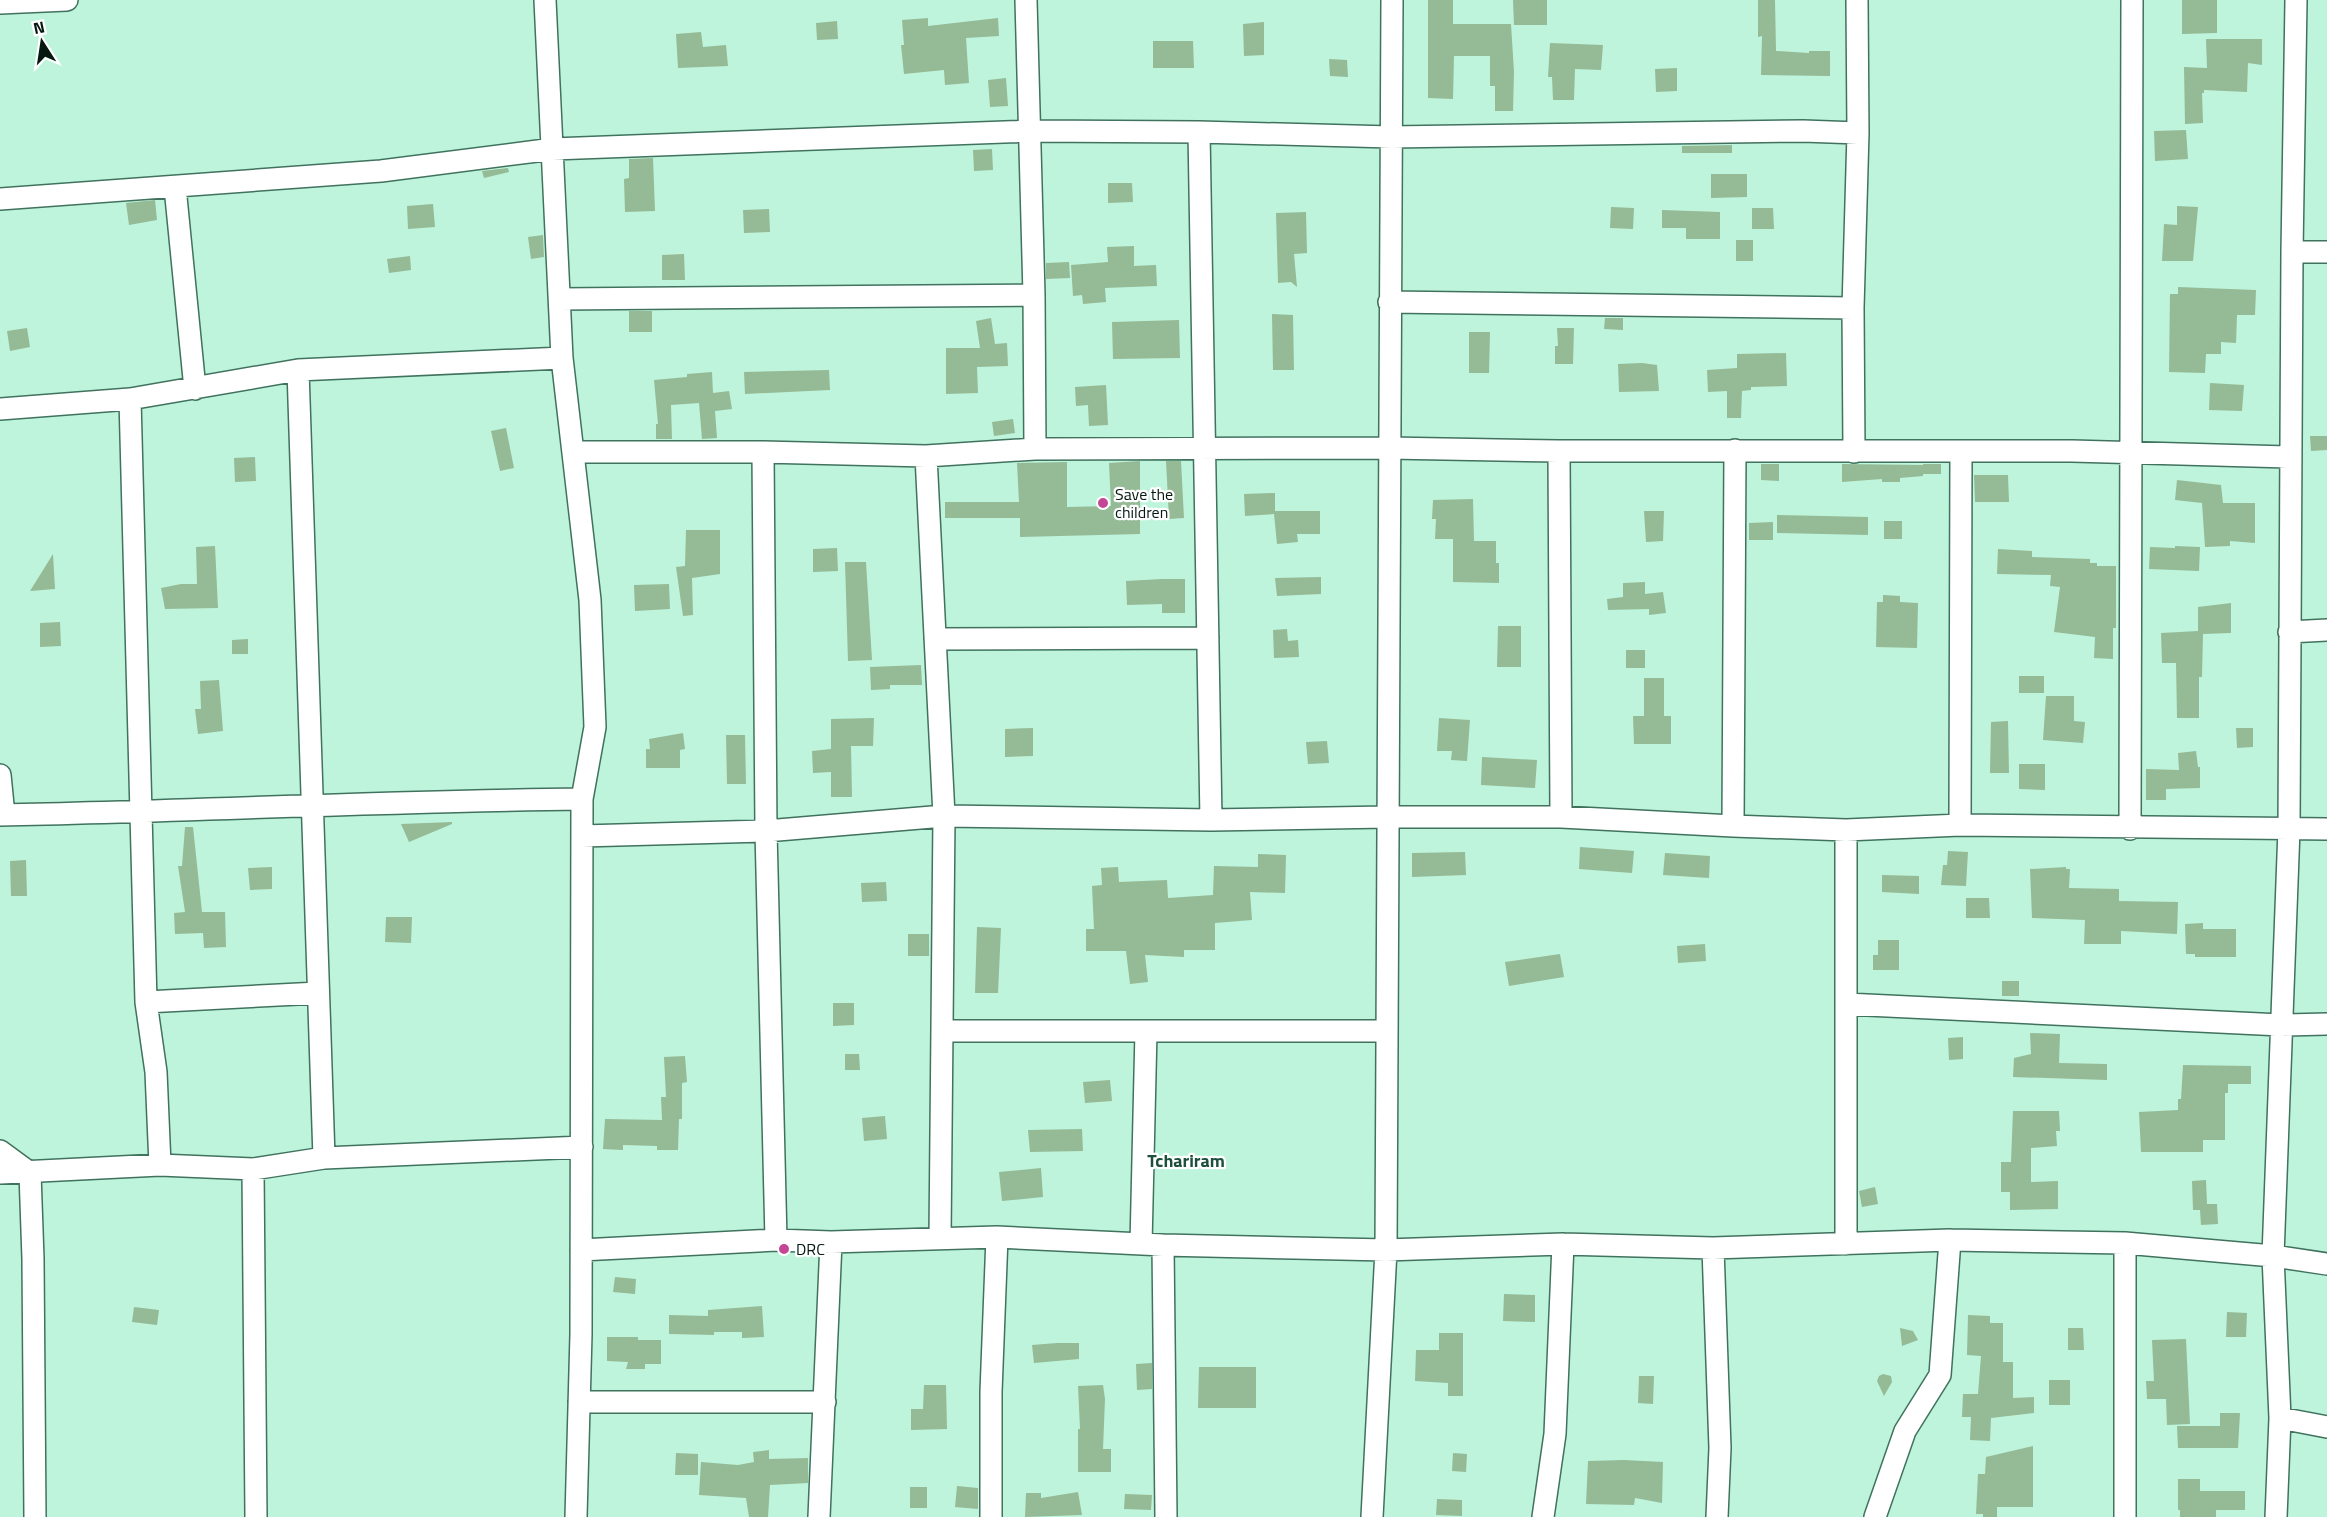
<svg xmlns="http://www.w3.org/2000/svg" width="2327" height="1517" font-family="'Titillium Web',sans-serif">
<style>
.building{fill:#95ba96}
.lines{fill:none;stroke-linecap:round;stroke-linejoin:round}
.minor-casing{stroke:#40725e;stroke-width:24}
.minor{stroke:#fff;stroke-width:21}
.poi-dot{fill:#c44795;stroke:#fff;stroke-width:2}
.labels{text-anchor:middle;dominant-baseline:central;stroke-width:4.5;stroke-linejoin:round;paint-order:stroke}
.poi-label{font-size:16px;fill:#051911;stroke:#fff;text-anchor:start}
.neighbourhood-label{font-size:18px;font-weight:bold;fill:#1c503d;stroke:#fff}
</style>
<rect width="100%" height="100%" fill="#bef4dc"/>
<path class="building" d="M 1428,0 L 1453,0 L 1453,24 L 1511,24 L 1514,72 L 1513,111 L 1495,111 L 1495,86 L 1490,86 L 1490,56 L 1454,56 L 1453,99 L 1428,98 Z
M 1513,0 L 1547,0 L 1547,25 L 1514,25 Z
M 1758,0 L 1775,0 L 1776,51 L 1809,53 L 1809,51 L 1830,51 L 1830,76 L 1761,75 L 1762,36 L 1758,37 Z
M 2182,0 L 2217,0 L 2217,33 L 2182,34 Z
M 928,18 L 928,26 L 998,18 L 999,36 L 966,38 L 969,83 L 945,85 L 944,70 L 904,74 L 901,45 L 904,45 L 902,20 Z
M 837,21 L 838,39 L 817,40 L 816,23 Z
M 1264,22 L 1264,55 L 1244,56 L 1243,24 Z
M 701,32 L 703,47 L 726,45 L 728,66 L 678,68 L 676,34 Z
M 2206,39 L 2262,39 L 2262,65 L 2248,63 L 2247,92 L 2204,90 L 2204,93 L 2202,93 L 2203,123 L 2185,124 L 2184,67 L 2207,68 Z
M 1153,41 L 1193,41 L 1194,68 L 1153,68 Z
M 1550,43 L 1603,45 L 1601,70 L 1575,69 L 1574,100 L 1553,100 L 1552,77 L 1548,77 Z
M 1329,59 L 1347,60 L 1348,77 L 1330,76 Z
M 1677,68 L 1677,91 L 1656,92 L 1655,69 Z
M 1006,78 L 1008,106 L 990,107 L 988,80 Z
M 2186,130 L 2188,159 L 2155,161 L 2154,131 Z
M 1732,145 L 1732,153 L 1682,153 L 1682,146 Z
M 992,149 L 993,170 L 974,171 L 973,150 Z
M 653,158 L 655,211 L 625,212 L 624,179 L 629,178 L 629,159 Z
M 508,168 L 509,172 L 484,178 L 482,171 Z
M 1711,174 L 1747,174 L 1747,197 L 1711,198 Z
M 1108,183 L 1132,183 L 1133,202 L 1108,203 Z
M 155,200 L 157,220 L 129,225 L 126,203 Z
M 433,204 L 435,227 L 408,229 L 407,206 Z
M 2177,206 L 2198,207 L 2193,261 L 2162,261 L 2164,224 L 2177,225 Z
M 1611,207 L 1634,208 L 1633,229 L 1610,228 Z
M 1752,208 L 1773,208 L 1774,229 L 1752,229 Z
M 769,209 L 770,232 L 744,233 L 743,210 Z
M 1662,210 L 1720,212 L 1720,239 L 1686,239 L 1686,228 L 1662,228 Z
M 1306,212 L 1307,253 L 1294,254 L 1297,287 L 1291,282 L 1278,283 L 1276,213 Z
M 543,235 L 544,257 L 531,259 L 528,237 Z
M 1736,240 L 1753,240 L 1753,261 L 1736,261 Z
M 1134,246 L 1134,266 L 1156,265 L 1157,286 L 1105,288 L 1106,302 L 1083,304 L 1082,295 L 1073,296 L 1071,265 L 1108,262 L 1107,247 Z
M 684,254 L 685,280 L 662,280 L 662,255 Z
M 410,256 L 411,270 L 389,273 L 387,259 Z
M 1069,262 L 1070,278 L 1046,279 L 1046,263 Z
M 2178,287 L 2256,290 L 2255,315 L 2237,315 L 2236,343 L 2221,342 L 2221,354 L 2206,354 L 2205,373 L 2169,372 L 2170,294 L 2178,294 Z
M 629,311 L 652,311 L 652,332 L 629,332 Z
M 1272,314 L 1293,315 L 1294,370 L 1273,370 Z
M 991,318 L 995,344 L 1007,343 L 1008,366 L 977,367 L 978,393 L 946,394 L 946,348 L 980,348 L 976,321 Z
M 1605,318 L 1623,318 L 1623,330 L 1604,329 Z
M 1179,320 L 1180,358 L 1113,359 L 1112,322 Z
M 27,328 L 30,347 L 10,351 L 7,331 Z
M 1557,328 L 1574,328 L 1573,364 L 1555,364 L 1555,346 L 1558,346 Z
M 1469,332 L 1490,332 L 1489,373 L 1469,373 Z
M 1786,353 L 1787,386 L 1751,387 L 1751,390 L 1742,391 L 1741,418 L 1727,418 L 1727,391 L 1708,392 L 1707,370 L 1737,368 L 1737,354 Z
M 1642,363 L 1657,365 L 1659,391 L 1619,392 L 1618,364 Z
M 829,370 L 830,390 L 745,394 L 744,372 Z
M 712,372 L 713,393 L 729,391 L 732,409 L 715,411 L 717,438 L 702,439 L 699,403 L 671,405 L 672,439 L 656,439 L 656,424 L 658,424 L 654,380 L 687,377 L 687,374 Z
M 2210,383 L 2244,385 L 2242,411 L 2209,410 Z
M 1106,385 L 1108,425 L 1089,426 L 1088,405 L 1076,406 L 1075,387 Z
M 1013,419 L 1015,433 L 994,436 L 992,422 Z
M 506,428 L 514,468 L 500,471 L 491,431 Z
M 2310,436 L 2327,436 L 2327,450 L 2311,451 Z
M 255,457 L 256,481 L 235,482 L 234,458 Z
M 1140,461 L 1140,534 L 1020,537 L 1020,518 L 945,518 L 945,502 L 1019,502 L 1017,463 L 1067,462 L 1067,507 L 1111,506 L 1109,463 Z
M 1166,461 L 1181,461 L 1184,518 L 1169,519 Z
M 1761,464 L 1779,464 L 1779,481 L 1761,480 Z
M 1842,464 L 1923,465 L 1923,476 L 1900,478 L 1900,482 L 1882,482 L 1882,479 L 1842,482 Z
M 1923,464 L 1941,464 L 1941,474 L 1923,474 Z
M 1974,475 L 2008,475 L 2009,502 L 1975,502 Z
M 2177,480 L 2221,485 L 2223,503 L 2255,503 L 2255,543 L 2230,541 L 2230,546 L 2205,547 L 2202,503 L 2175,500 Z
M 1275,493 L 1275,511 L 1320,511 L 1320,534 L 1297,534 L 1298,542 L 1277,544 L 1274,514 L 1245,516 L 1244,494 Z
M 1473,499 L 1474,541 L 1496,541 L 1496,563 L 1499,563 L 1499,583 L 1453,582 L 1453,539 L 1435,539 L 1436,519 L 1432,519 L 1433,500 Z
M 1644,511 L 1664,511 L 1663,541 L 1646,542 Z
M 1777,515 L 1868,517 L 1868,535 L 1777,533 Z
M 1884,521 L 1902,521 L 1902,539 L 1884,539 Z
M 1773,522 L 1773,540 L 1749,540 L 1749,523 Z
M 686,530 L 720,530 L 720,574 L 692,578 L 693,615 L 683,616 L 676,567 L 685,566 Z
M 215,546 L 218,608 L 165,609 L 161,588 L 181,584 L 197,584 L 196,547 Z
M 2175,546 L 2200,547 L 2199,571 L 2149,569 L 2150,547 L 2175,548 Z
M 837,548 L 838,571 L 813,572 L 813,549 Z
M 1998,549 L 2032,551 L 2032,557 L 2090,559 L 2090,563 L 2097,563 L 2097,566 L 2116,566 L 2116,628 L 2113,628 L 2113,659 L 2094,658 L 2095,637 L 2054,632 L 2060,587 L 2050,586 L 2051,575 L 1997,574 Z
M 53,554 L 55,589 L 30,591 Z
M 845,562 L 866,562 L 872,660 L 848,661 Z
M 1321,577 L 1321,594 L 1277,596 L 1275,578 Z
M 1162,579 L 1185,579 L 1185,613 L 1162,613 L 1162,604 L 1127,605 L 1126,581 Z
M 1645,582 L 1645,594 L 1663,592 L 1666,613 L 1649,615 L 1649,609 L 1608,610 L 1607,599 L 1623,597 L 1623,583 Z
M 669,584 L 670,609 L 635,611 L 634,585 Z
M 1883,595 L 1900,596 L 1900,602 L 1918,603 L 1917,648 L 1876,647 L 1877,602 L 1883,602 Z
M 2231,603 L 2231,633 L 2203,634 L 2202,677 L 2199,677 L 2199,718 L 2177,718 L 2176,663 L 2162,663 L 2161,633 L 2198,631 L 2198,607 Z
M 60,622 L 61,646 L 40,647 L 40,623 Z
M 1498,626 L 1521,626 L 1521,667 L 1497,667 Z
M 1287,629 L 1288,641 L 1298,640 L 1299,657 L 1274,658 L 1273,630 Z
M 248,639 L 248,654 L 232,654 L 232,640 Z
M 1626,650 L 1645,650 L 1645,668 L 1626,668 Z
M 921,665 L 922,685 L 890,685 L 890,689 L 871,690 L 870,667 Z
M 2019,676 L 2044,676 L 2044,693 L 2019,693 Z
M 1644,678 L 1664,678 L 1664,716 L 1671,716 L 1671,744 L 1634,744 L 1633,716 L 1644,716 Z
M 219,680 L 223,731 L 198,734 L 195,709 L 201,709 L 200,681 Z
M 2046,696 L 2074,696 L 2074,721 L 2085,722 L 2083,743 L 2043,740 Z
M 874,718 L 873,746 L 851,746 L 852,797 L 831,797 L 831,772 L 813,773 L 812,751 L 831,749 L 831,719 Z
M 1439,718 L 1470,720 L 1467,761 L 1451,760 L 1452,751 L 1437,751 Z
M 2008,721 L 2009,773 L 1990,773 L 1991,722 Z
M 1033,728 L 1033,756 L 1005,757 L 1005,729 Z
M 2236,728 L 2253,728 L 2253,747 L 2237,748 Z
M 683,733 L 685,749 L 680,750 L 680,768 L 646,768 L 646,749 L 650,749 L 649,739 Z
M 726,735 L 745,735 L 746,784 L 727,784 Z
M 1327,741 L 1329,763 L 1308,764 L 1306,742 Z
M 2196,751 L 2198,767 L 2200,767 L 2200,788 L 2166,789 L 2166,800 L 2146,800 L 2146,769 L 2179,770 L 2178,753 Z
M 1482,757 L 1537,760 L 1535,788 L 1481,785 Z
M 2019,764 L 2045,764 L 2045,790 L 2019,789 Z
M 452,822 L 452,824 L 409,842 L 401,824 Z
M 185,827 L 193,827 L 202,912 L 225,912 L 226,947 L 204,948 L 203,933 L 175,934 L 174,913 L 185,912 L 178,866 L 182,866 Z
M 1580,847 L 1634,851 L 1632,873 L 1579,869 Z
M 1948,851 L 1968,852 L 1966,886 L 1941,885 L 1943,865 L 1947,865 Z
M 1465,852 L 1466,875 L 1412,877 L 1412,853 Z
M 1665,853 L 1710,856 L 1709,878 L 1663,875 Z
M 1258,854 L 1286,855 L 1285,893 L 1250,892 L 1252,920 L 1215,923 L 1215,950 L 1184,950 L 1184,957 L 1145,955 L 1148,982 L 1130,984 L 1126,951 L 1086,951 L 1086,929 L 1094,929 L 1092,886 L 1102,885 L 1101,868 L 1118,867 L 1119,882 L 1167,880 L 1168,898 L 1213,895 L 1214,866 L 1258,867 Z
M 26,860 L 27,896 L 11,896 L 10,861 Z
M 272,867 L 272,889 L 250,890 L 248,868 Z
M 2066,867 L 2066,869 L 2070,869 L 2069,888 L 2119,889 L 2119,901 L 2178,902 L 2177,934 L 2121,931 L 2121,944 L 2084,944 L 2085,920 L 2032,918 L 2030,869 Z
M 1882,875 L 1919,876 L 1919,894 L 1882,892 Z
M 886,882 L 887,901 L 862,902 L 861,883 Z
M 1966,898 L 1989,898 L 1990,918 L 1966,918 Z
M 386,917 L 412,917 L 411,943 L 385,942 Z
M 2203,923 L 2203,929 L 2236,929 L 2236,957 L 2195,957 L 2195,954 L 2186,954 L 2185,924 Z
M 977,927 L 1001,928 L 998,993 L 975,993 Z
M 908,934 L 929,934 L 929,956 L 908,956 Z
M 1878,940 L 1899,940 L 1899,970 L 1873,970 L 1873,955 L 1878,955 Z
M 1705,944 L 1706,961 L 1678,963 L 1677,946 Z
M 1560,954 L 1564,977 L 1509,986 L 1505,962 Z
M 2002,981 L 2019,981 L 2019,996 L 2002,996 Z
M 833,1003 L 854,1003 L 854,1025 L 833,1026 Z
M 2030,1033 L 2060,1034 L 2059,1063 L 2107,1064 L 2107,1080 L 2013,1077 L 2014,1058 L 2031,1054 Z
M 1963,1037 L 1963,1059 L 1949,1060 L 1948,1038 Z
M 845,1054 L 859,1054 L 860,1070 L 845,1070 Z
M 685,1056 L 687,1082 L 682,1083 L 682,1119 L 679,1119 L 678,1150 L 657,1150 L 657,1146 L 623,1145 L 623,1150 L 603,1149 L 605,1119 L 662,1120 L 661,1097 L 666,1097 L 664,1057 Z
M 2183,1065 L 2251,1066 L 2251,1084 L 2228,1084 L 2228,1093 L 2225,1093 L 2225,1140 L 2203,1140 L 2203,1152 L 2141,1152 L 2139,1112 L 2178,1110 L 2178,1099 L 2181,1099 Z
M 1110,1080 L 1112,1101 L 1085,1103 L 1083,1082 Z
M 2013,1111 L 2059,1111 L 2060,1131 L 2056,1131 L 2057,1146 L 2031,1148 L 2031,1182 L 2058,1181 L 2058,1209 L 2010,1210 L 2010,1192 L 2001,1192 L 2001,1162 L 2011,1162 Z
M 885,1116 L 887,1139 L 864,1141 L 862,1118 Z
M 1082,1129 L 1083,1151 L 1030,1152 L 1028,1130 Z
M 1041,1168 L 1043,1197 L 1002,1201 L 999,1172 Z
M 2206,1180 L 2207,1204 L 2217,1204 L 2218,1224 L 2201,1225 L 2200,1210 L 2193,1210 L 2192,1181 Z
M 1875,1187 L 1878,1204 L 1862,1207 L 1859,1191 Z
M 615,1277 L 636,1279 L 635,1294 L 613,1292 Z
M 1504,1294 L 1535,1295 L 1535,1322 L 1503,1321 Z
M 762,1306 L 764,1337 L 742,1338 L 742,1332 L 714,1332 L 714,1335 L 669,1334 L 669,1315 L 708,1316 L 708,1310 Z
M 134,1307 L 159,1310 L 157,1325 L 132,1322 Z
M 2227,1312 L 2247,1313 L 2246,1337 L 2226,1337 Z
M 1968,1315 L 1990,1316 L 1990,1323 L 2003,1323 L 2003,1362 L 2013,1362 L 2013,1398 L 2034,1397 L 2034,1413 L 1991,1418 L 1990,1441 L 1970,1440 L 1971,1417 L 1962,1417 L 1963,1394 L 1978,1394 L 1981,1356 L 1967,1355 Z
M 1900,1328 L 1913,1331 L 1918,1340 L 1902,1346 Z
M 2068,1328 L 2083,1328 L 2084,1350 L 2068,1350 Z
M 1439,1333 L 1463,1333 L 1463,1396 L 1448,1396 L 1448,1383 L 1415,1381 L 1416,1350 L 1439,1350 Z
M 607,1337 L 638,1337 L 638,1340 L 661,1340 L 661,1364 L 645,1364 L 645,1369 L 626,1369 L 628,1362 L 607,1361 Z
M 2186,1339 L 2190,1424 L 2167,1425 L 2166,1399 L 2147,1399 L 2146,1381 L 2154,1381 L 2152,1340 Z
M 1057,1343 L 1079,1343 L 1079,1359 L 1034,1363 L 1032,1345 Z
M 1152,1363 L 1152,1389 L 1137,1390 L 1136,1364 Z
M 1199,1367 L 1256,1367 L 1256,1408 L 1198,1408 Z
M 1883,1374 L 1891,1376 L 1892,1382 L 1884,1396 L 1877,1381 L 1879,1376 Z
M 1639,1376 L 1654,1376 L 1653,1404 L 1638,1403 Z
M 2049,1380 L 2070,1380 L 2070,1405 L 2049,1405 Z
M 924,1385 L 946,1385 L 947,1429 L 911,1430 L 911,1409 L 923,1409 Z
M 1103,1385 L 1105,1399 L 1103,1449 L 1111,1449 L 1111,1472 L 1078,1472 L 1078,1429 L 1080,1429 L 1078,1386 Z
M 2220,1413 L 2240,1413 L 2238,1448 L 2178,1448 L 2177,1426 L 2220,1426 Z
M 2033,1446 L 2033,1507 L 1997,1507 L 1997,1517 L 1983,1517 L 1983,1514 L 1976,1514 L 1978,1474 L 1985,1474 L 1986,1457 Z
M 769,1450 L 769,1459 L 808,1458 L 808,1483 L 770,1485 L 768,1517 L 749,1517 L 746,1498 L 699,1495 L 701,1462 L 738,1465 L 754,1462 L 753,1452 Z
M 676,1453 L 698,1454 L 698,1475 L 675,1475 Z
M 1453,1453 L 1467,1454 L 1466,1472 L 1452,1471 Z
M 1624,1460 L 1663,1462 L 1662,1503 L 1635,1498 L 1634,1505 L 1586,1504 L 1588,1461 Z
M 2178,1479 L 2200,1479 L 2200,1491 L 2245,1491 L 2245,1510 L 2216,1510 L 2216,1517 L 2180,1517 L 2180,1510 L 2178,1510 Z
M 957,1486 L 978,1488 L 978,1509 L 955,1507 Z
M 910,1487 L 927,1487 L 927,1508 L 910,1508 Z
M 1078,1492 L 1082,1515 L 1025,1517 L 1026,1493 L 1041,1493 L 1041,1498 Z
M 1125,1494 L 1152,1495 L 1151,1510 L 1124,1509 Z
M 1437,1499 L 1462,1500 L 1462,1516 L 1436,1515 Z"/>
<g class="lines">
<g class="minor-casing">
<path id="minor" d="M 545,0 L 562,358 L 590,600 L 595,727 L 582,799 L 581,1334 L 576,1517
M 1026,0 L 1034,295 L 1035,449
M 2296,0 L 2292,252 L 2327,252
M 0,3 L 67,0
M 1199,132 L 1211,820
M 175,187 L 195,389
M 0,199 L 381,171 L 553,149 L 1030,131 L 1199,132 L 1391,137 L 1803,131 L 1858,133
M 560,299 L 1034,295
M 1389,302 L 1853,308 L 1854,452
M 1853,308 L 1858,133 L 1857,0
M 298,370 L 324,1158
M 130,399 L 146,1002 L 156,1072 L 160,1165
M 0,409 L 130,399 L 298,370 L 562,358
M 1559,451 L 1561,817
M 573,452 L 763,452 L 926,456 L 1035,449 L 1389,448 L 1559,451 L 2072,451 L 2290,457
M 763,452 L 766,831 L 776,1240
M 926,456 L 944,816 L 940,1238
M 2289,632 L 2327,630
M 935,639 L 1208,638
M 0,775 L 4,815
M 0,815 C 194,811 388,801 582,799
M 1960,825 L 1961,451
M 1733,826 L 1735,450
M 2130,829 L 2132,0
M 582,836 L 766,831 L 944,816 L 1211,820 L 1387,817 L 1561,817 L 1733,826 L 1846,830 L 1960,825 L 2327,829
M 146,1002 L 318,993
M 1846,1004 L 2281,1025 L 2327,1024
M 942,1031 L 1387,1031
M 0,1151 L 30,1173 L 33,1259 L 35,1517
M 253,1169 L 256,1517
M 0,1173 L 160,1165 L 253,1169 L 324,1158 L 582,1147
M 2125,1243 L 2125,1517
M 1141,1244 L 1146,1031
M 1846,1244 L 1846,830
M 1163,1245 L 1166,1517
M 1713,1248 L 1720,1448 L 1717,1517
M 581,1250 L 776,1240 L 831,1242 L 997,1237 L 1163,1245 L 1386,1250 L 1563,1244 L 1713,1248 L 1950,1240 L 2125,1243 L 2273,1256 L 2327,1264
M 579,1402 L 825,1402
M 2280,1418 L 2327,1427
M 819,1517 L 831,1242
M 991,1517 L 991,1392 L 997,1237
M 1372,1517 L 1386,1250 L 1392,0
M 1543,1517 L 1555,1434 L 1563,1244
M 1875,1517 L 1905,1431 L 1940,1375 L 1950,1240
M 2276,1517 L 2280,1418 L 2273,1256 L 2289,829 L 2292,252"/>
</g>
<use href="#minor" class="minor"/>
</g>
<g class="poi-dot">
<circle cx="1103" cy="503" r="6"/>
<circle cx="784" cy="1249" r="6"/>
</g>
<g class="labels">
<g class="poi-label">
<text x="1115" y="494">Save the<tspan x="1115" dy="18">children</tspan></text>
<text x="796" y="1249">DRC</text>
</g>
<g class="neighbourhood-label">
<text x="1186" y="1160">Tchariram</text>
</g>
</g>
<g transform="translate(42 42) rotate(348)" stroke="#ffffff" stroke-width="4.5" paint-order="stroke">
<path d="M0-4.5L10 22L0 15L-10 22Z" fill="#051911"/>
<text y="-9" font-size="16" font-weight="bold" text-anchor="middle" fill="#051911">N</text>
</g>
</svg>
